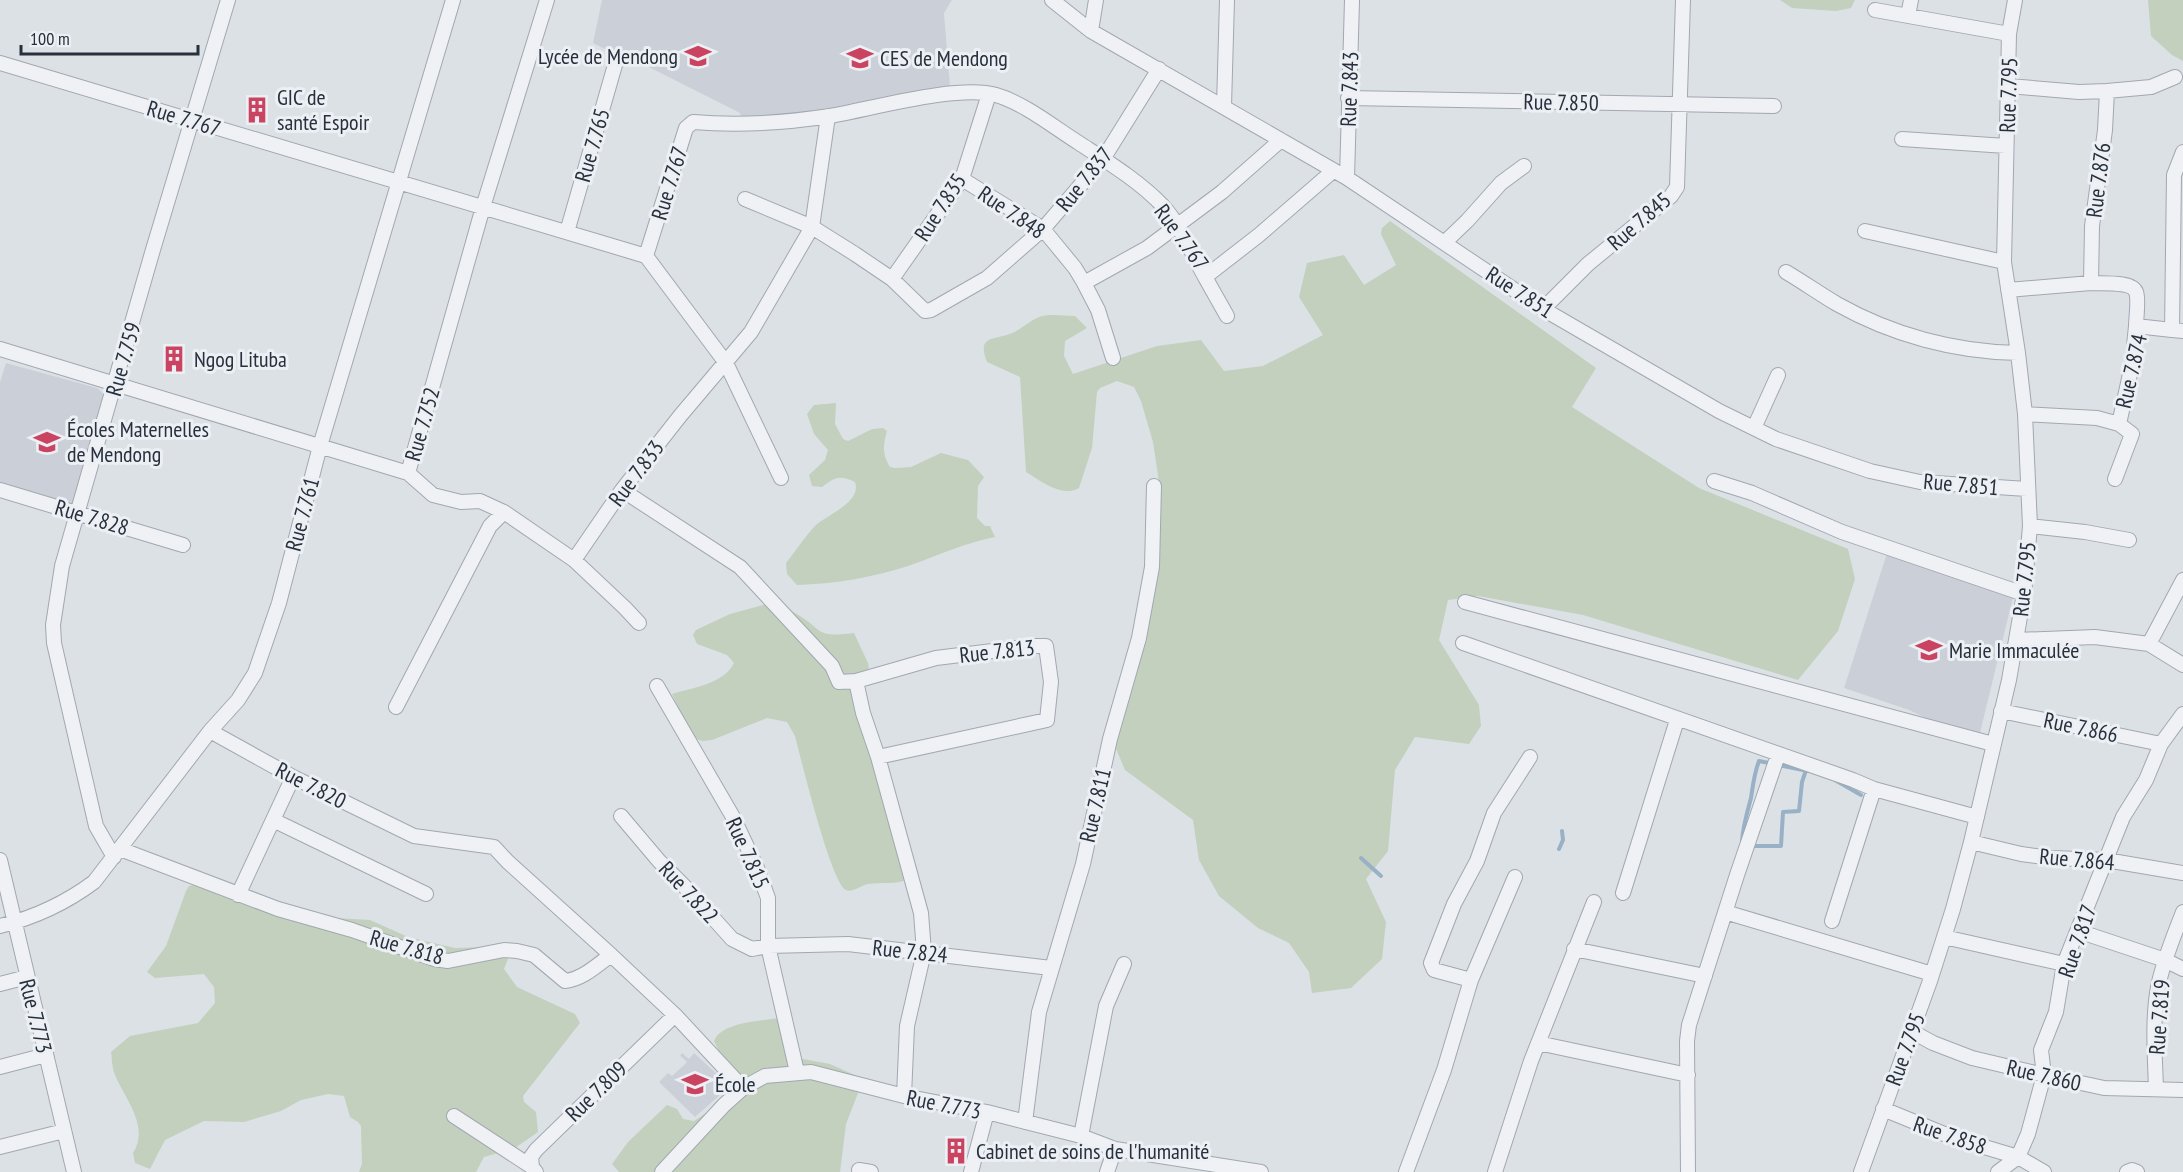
<svg xmlns="http://www.w3.org/2000/svg" width="2183" height="1172" font-family="'PT Sans Narrow',sans-serif">
<style>
.built{fill:#cbd0d8}
.green{fill:#c3d0be}
.lines{fill:none;stroke-linecap:round;stroke-linejoin:round}
.stream{stroke:#98b1c6;stroke-width:4}
.street-casing{stroke:#a2a8b0;stroke-width:16}
.street{stroke:#eff1f5;stroke-width:14}
.labels{text-anchor:middle;dominant-baseline:central;stroke-width:6;stroke-linejoin:round;paint-order:stroke}
.poi-label{font-size:22px;fill:#27303c;stroke:#ecf0f4;text-anchor:start}
.street-label{font-size:22px;fill:#27303c;stroke:#ecf0f4}
</style>
<rect width="100%" height="100%" fill="#dce1e6"/>
<path class="built" d="M 602,0 L 952,0 L 944,13 L 950,87 L 843,110 L 742,122 L 740,113 L 631,58 L 615,54 L 593,43 Z
M 6,363 L 97,388 L 107,397 L 76,503 L 70,507 L 0,486 L 0,382 Z
M 1887,553 L 2014,593 L 1979,737 L 1945,727 L 1909,710 L 1844,688 Z
M 682,1053 L 689,1059 L 694,1053 L 730,1086 L 695,1117 L 659,1082 L 668,1073 L 672,1076 L 684,1065 L 687,1062 L 680,1056 Z"/>
<path class="green" d="M 1780,0 L 1855,0 L 1851,8 L 1836,11 L 1792,8 Z
M 2148,0 L 2183,0 L 2183,61 L 2172,55 L 2151,36 Z
M 1390,221 L 1596,368 L 1572,407 L 1699,488 L 1848,549 L 1855,579 L 1838,631 L 1798,680 L 1583,615 L 1478,596 L 1448,600 L 1439,640 L 1479,705 L 1481,726 L 1469,744 L 1415,737 L 1395,770 L 1388,851 L 1366,879 L 1386,922 L 1382,959 L 1351,988 L 1312,993 L 1309,972 L 1289,943 L 1258,928 L 1219,896 L 1199,860 L 1193,820 L 1125,770 L 1112,739 L 1159,538 L 1161,495 L 1153,442 L 1141,401 L 1134,387 L 1117,381 L 1100,388 L 1097,392 L 1092,448 L 1079,488 C 1062,498 1041,481 1026,472 L 1020,377 L 987,362 C 977,336 992,340 1010,334 C 1021,330 1031,319 1042,316 C 1053,314 1065,316 1075,316 L 1087,328 L 1065,341 L 1064,356 L 1073,374 L 1157,346 L 1201,340 L 1224,371 L 1263,366 L 1323,335 L 1299,297 L 1307,263 L 1344,255 L 1364,285 L 1396,265 L 1381,234 L 1382,228 Z
M 836,403 L 835,424 L 843,439 L 848,441 L 872,429 L 883,428 L 887,431 C 883,445 882,454 890,467 L 895,468 L 911,467 L 941,453 L 968,460 L 984,477 L 978,486 L 977,518 L 985,526 L 990,526 L 995,537 C 965,543 939,555 911,565 C 876,577 834,584 797,585 L 787,574 L 786,563 C 796,551 805,536 816,525 C 827,515 862,502 855,482 C 839,475 836,477 822,487 L 812,486 L 809,475 L 825,460 L 828,450 L 814,434 L 807,414 L 814,405 Z
M 767,604 C 776,607 787,608 795,613 C 825,630 813,638 854,633 L 868,663 L 869,668 L 862,677 L 862,711 L 909,879 C 896,885 882,882 868,884 C 861,885 853,893 846,890 C 831,883 801,759 795,736 L 787,722 L 767,718 L 712,740 L 702,741 L 692,737 L 672,694 C 691,688 724,684 734,663 L 727,655 L 697,644 L 693,635 L 696,630 L 730,614 Z
M 194,885 L 239,898 L 259,897 L 336,918 L 370,920 L 408,937 L 455,948 L 491,947 L 506,954 L 508,959 L 504,969 L 517,987 L 575,1014 L 580,1023 L 523,1096 L 524,1102 L 536,1112 L 538,1132 L 515,1148 L 484,1157 L 476,1172 L 359,1172 L 362,1164 L 361,1126 L 358,1122 L 350,1117 L 344,1096 L 328,1094 L 301,1100 L 281,1111 L 244,1122 L 204,1121 L 165,1140 L 150,1169 L 135,1163 L 133,1153 C 150,1126 125,1099 115,1075 C 112,1068 112,1059 111,1052 L 130,1036 L 198,1023 L 215,1003 L 214,987 L 204,974 L 155,978 L 147,972 L 166,946 L 186,891 L 189,886 Z
M 779,1018 L 788,1053 L 803,1059 L 830,1064 L 859,1077 L 860,1088 L 846,1124 L 840,1172 L 619,1172 L 612,1164 L 628,1142 L 667,1105 L 677,1109 L 683,1119 L 694,1121 L 712,1109 L 735,1085 L 714,1041 C 721,1022 761,1021 779,1018 Z"/>
<g class="lines">
<path class="stream" d="M 1835,780 L 1861,795
M 1744,844 L 1742,841 C 1743,826 1747,813 1751,798 C 1753,785 1754,774 1759,761 L 1808,771
M 1751,846 L 1781,846 L 1783,812 L 1799,811 L 1802,782 L 1806,770
M 1559,849 L 1563,840 L 1562,831
M 1361,858 L 1381,876"/>
<g class="street-casing">
<path id="street" d="M 1052,0 L 1091,31 L 1347,178 L 1543,309 L 1719,411 L 1776,439 L 1870,471 L 1920,482 L 2027,489
M 1875,10 L 2009,34
M 1908,16 L 1911,0
M 1091,31 L 1096,0
M 0,63 L 646,256
M 2107,91 L 2151,87 L 2175,77
M 1348,98 L 1774,106
M 1224,106 L 1227,0
M 1902,139 L 2006,146
M 2183,152 L 2174,175 L 2172,330 L 2183,331
M 1347,178 L 1352,0
M 962,179 L 1043,229 L 1075,268 L 1084,283 L 1147,248 L 1222,192 L 1281,140
M 745,199 L 812,227 L 855,254 L 892,279 L 925,311 L 931,310 L 987,278 L 1043,229 L 1103,159 L 1159,69
M 1865,231 L 2004,262
M 567,232 L 617,58
M 1445,242 L 1467,221 L 1501,183 L 1524,166
M 646,256 L 686,128 L 693,122 C 740,126 784,123 830,116 C 871,109 958,84 996,95 C 1024,103 1055,128 1079,143 C 1108,162 1139,181 1163,206 C 1181,226 1192,254 1205,277 L 1259,235 L 1333,171
M 646,256 L 726,363 L 781,478
M 1786,272 C 1803,282 1820,294 1837,304 C 1892,335 1955,352 2018,353
M 1205,277 L 1227,316
M 892,279 L 962,179 L 989,94
M 1084,283 L 1098,310 L 1113,358
M 2091,283 C 2102,284 2132,281 2136,292 C 2139,299 2136,318 2136,326
M 2008,290 L 2091,283 L 2092,226 L 2105,130 L 2107,91 L 2079,92 L 2009,86
M 1543,309 L 1588,264 L 1671,196 L 1677,187 L 1683,0
M 0,349 L 408,473 L 433,495 L 461,502 L 480,501 L 504,512
M 2025,414 L 2097,418 L 2119,424 L 2132,365 L 2136,326 L 2172,330
M 1754,428 L 1778,375
M 408,473 L 483,207 L 547,0
M 2115,479 L 2132,434 L 2119,424
M 1714,481 L 1752,493 L 1842,532 L 2024,594
M 0,490 L 183,545
M 622,490 L 740,567 L 832,666 L 839,682 L 856,681
M 2030,526 L 2085,532 L 2129,540
M 574,560 L 625,608 L 639,623
M 1465,602 L 1993,744
M 2017,640 L 2095,637 L 2149,644 L 2183,665
M 1463,643 L 1853,780 L 1874,789 L 1977,817
M 2149,644 L 2183,580
M 657,686 L 733,817 L 757,868 L 768,898 L 768,946 L 797,1072
M 396,707 L 490,526 L 504,512 L 574,560 L 622,490 L 680,416 L 751,332 L 812,227 L 828,116
M 2001,711 L 2161,744
M 210,731 L 293,777 L 414,836 L 494,847 L 508,862 L 611,955
M 878,757 L 863,713 L 856,681 L 936,658 L 1033,646 L 1046,646 L 1051,682 L 1047,720 L 878,757 L 921,913 L 924,952 L 907,1026 L 904,1096
M 621,816 L 659,861 L 688,890 L 732,939 L 752,949 L 768,946 L 848,944 L 1051,968
M 273,820 L 426,894
M 1971,842 L 2021,854 L 2051,858 L 2106,860 L 2183,873
M 120,849 L 278,909 L 352,930 L 434,959 L 448,961 L 504,950 L 517,951 L 534,955 L 565,981 C 583,979 597,965 611,955 L 675,1015 L 743,1088
M 114,857 L 96,826 L 54,643 L 53,625 L 62,566 L 152,253 L 228,0
M 0,860 L 74,1172
M 1623,893 L 1677,720
M 238,895 L 293,777
M 1725,912 L 1932,974
M 1832,921 L 1874,789
M 0,926 C 33,918 67,902 94,882 L 210,731 L 238,700 L 255,673 L 279,603 L 320,446 L 453,0
M 2078,931 L 2165,960 L 2183,969
M 1944,937 L 2064,964
M 1574,949 L 1705,976
M 1471,980 L 1434,970 L 1431,963 L 1454,904 L 1477,861 L 1494,813 L 1530,757
M 0,984 L 27,977
M 1911,1031 L 1933,1043 L 1972,1058 L 2044,1075 L 2104,1088 L 2183,1090
M 1538,1043 L 1688,1075
M 0,1067 L 46,1055
M 2156,1089 C 2155,1056 2152,1020 2158,987 C 2163,961 2174,936 2183,912
M 1883,1109 L 1954,1138 L 2018,1157 L 2044,1172
M 454,1116 L 532,1167
M 1025,1122 L 1039,1012 L 1083,864 L 1110,739 L 1139,638 L 1152,567 L 1154,486
M 1081,1136 L 1106,1006 L 1124,964
M 0,1147 L 64,1131
M 859,1170 L 871,1172
M 536,1172 L 532,1167 L 531,1157 L 536,1150 L 675,1015
M 662,1172 L 724,1105 L 743,1088 L 765,1076 L 811,1072 L 904,1096 L 987,1112 L 1081,1136 L 1115,1149 L 1261,1172
M 971,1172 L 987,1112
M 1107,1172 L 1115,1149
M 1406,1172 L 1444,1070 L 1471,980 L 1515,877
M 1495,1172 L 1531,1061 L 1594,902
M 1688,1172 L 1687,1041 L 1689,1025 L 1737,875 L 1778,755
M 1861,1172 L 1930,981 L 1953,909 L 1971,842 L 2009,680 L 2024,594 L 2030,526 L 2025,414 L 2018,353 L 2004,262 L 2009,34 L 2015,0
M 1998,1172 L 2018,1157 L 2028,1134 L 2044,1075 L 2041,1050 L 2056,1012 L 2064,964 L 2123,817 L 2146,780 L 2161,744 L 2183,714
M 2127,1172 L 2132,1170 L 2137,1172"/>
</g>
<use href="#street" class="street"/>
</g>
<defs>
<g id="school-bare" transform="scale(2.07)"><path d="M0-5L7-2L0 1L-7-2ZM-4 1L0 2.5L4 1V4Q0 6-4 4Z" fill="#ca4360" stroke="#ecf0f4" stroke-width="2.5" paint-order="stroke"/></g>
<g id="building-bare" transform="scale(2.07)"><path d="M-4-6H4V6H1V3H-1V6H-4ZM-2.5-4.3h1.7v1.8h-1.7ZM.8-4.3h1.7v1.8H.8ZM-2.5-1h1.7V.8h-1.7ZM.8-1h1.7V.8H.8Z" fill="#ca4360" stroke="#ecf0f4" stroke-width="2.5" paint-order="stroke"/></g>
</defs>
<g fill-rule="evenodd">
<use href="#school-bare" x="698" y="56"/>
<use href="#school-bare" x="860" y="58"/>
<use href="#building-bare" x="257" y="110"/>
<use href="#building-bare" x="174" y="359"/>
<use href="#school-bare" x="47" y="442"/>
<use href="#school-bare" x="1929" y="650"/>
<use href="#school-bare" x="695" y="1084"/>
<use href="#building-bare" x="956" y="1151"/>
</g>
<g class="labels">
<g class="poi-label">
<text x="678" y="56" text-anchor="end">Lycée de Mendong</text>
<text x="880" y="58">CES de Mendong</text>
<text x="277" y="97">GIC de<tspan x="277" dy="25">santé Espoir</tspan></text>
<text x="194" y="359">Ngog Lituba</text>
<text x="67" y="429">Écoles Maternelles<tspan x="67" dy="25">de Mendong</tspan></text>
<text x="1949" y="650">Marie Immaculée</text>
<text x="715" y="1084">École</text>
<text x="976" y="1151">Cabinet de soins de l'humanité</text>
</g>
<g class="street-label">
<text transform="translate(1349 89) rotate(-88)">Rue 7.843</text>
<text transform="translate(2008 95) rotate(-88)">Rue 7.795</text>
<text transform="translate(1561 102) rotate(1)">Rue 7.850</text>
<text transform="translate(184 118) rotate(17)">Rue 7.767</text>
<text transform="translate(592 145) rotate(-74)">Rue 7.765</text>
<text transform="translate(1084 179) rotate(-51)">Rue 7.837</text>
<text transform="translate(2098 180) rotate(-83)">Rue 7.876</text>
<text transform="translate(669 183) rotate(-73)">Rue 7.767</text>
<text transform="translate(940 207) rotate(-57)">Rue 7.835</text>
<text transform="translate(1012 212) rotate(34)">Rue 7.848</text>
<text transform="translate(1639 221) rotate(-41)">Rue 7.845</text>
<text transform="translate(1182 237) rotate(54)">Rue 7.767</text>
<text transform="translate(1520 292) rotate(33)">Rue 7.851</text>
<text transform="translate(123 359) rotate(-74)">Rue 7.759</text>
<text transform="translate(2131 371) rotate(-77)">Rue 7.874</text>
<text transform="translate(422 424) rotate(-74)">Rue 7.752</text>
<text transform="translate(636 473) rotate(-53)">Rue 7.833</text>
<text transform="translate(1961 484) rotate(5)">Rue 7.851</text>
<text transform="translate(302 514) rotate(-75)">Rue 7.761</text>
<text transform="translate(92 517) rotate(17)">Rue 7.828</text>
<text transform="translate(2024 579) rotate(-84)">Rue 7.795</text>
<text transform="translate(997 651) rotate(-6)">Rue 7.813</text>
<text transform="translate(2081 727) rotate(12)">Rue 7.866</text>
<text transform="translate(311 785) rotate(27)">Rue 7.820</text>
<text transform="translate(1095 805) rotate(-77)">Rue 7.811</text>
<text transform="translate(748 853) rotate(66)">Rue 7.815</text>
<text transform="translate(2077 859) rotate(5)">Rue 7.864</text>
<text transform="translate(689 892) rotate(47)">Rue 7.822</text>
<text transform="translate(2077 941) rotate(-71)">Rue 7.817</text>
<text transform="translate(407 947) rotate(16)">Rue 7.818</text>
<text transform="translate(910 951) rotate(6)">Rue 7.824</text>
<text transform="translate(36 1016) rotate(76)">Rue 7.773</text>
<text transform="translate(2159 1017) rotate(-86)">Rue 7.819</text>
<text transform="translate(1905 1049) rotate(-70)">Rue 7.795</text>
<text transform="translate(2044 1075) rotate(13)">Rue 7.860</text>
<text transform="translate(596 1091) rotate(-44)">Rue 7.809</text>
<text transform="translate(944 1104) rotate(11)">Rue 7.773</text>
<text transform="translate(1950 1135) rotate(19)">Rue 7.858</text>
</g>
</g>
<path d="M21 45v9h177v-9" fill="none" stroke="#27303c" stroke-width="3"/>
<text x="30" y="45" font-size="18" fill="#27303c" stroke="#ecf0f4" stroke-width="4.5" paint-order="stroke">100 m</text>
</svg>
